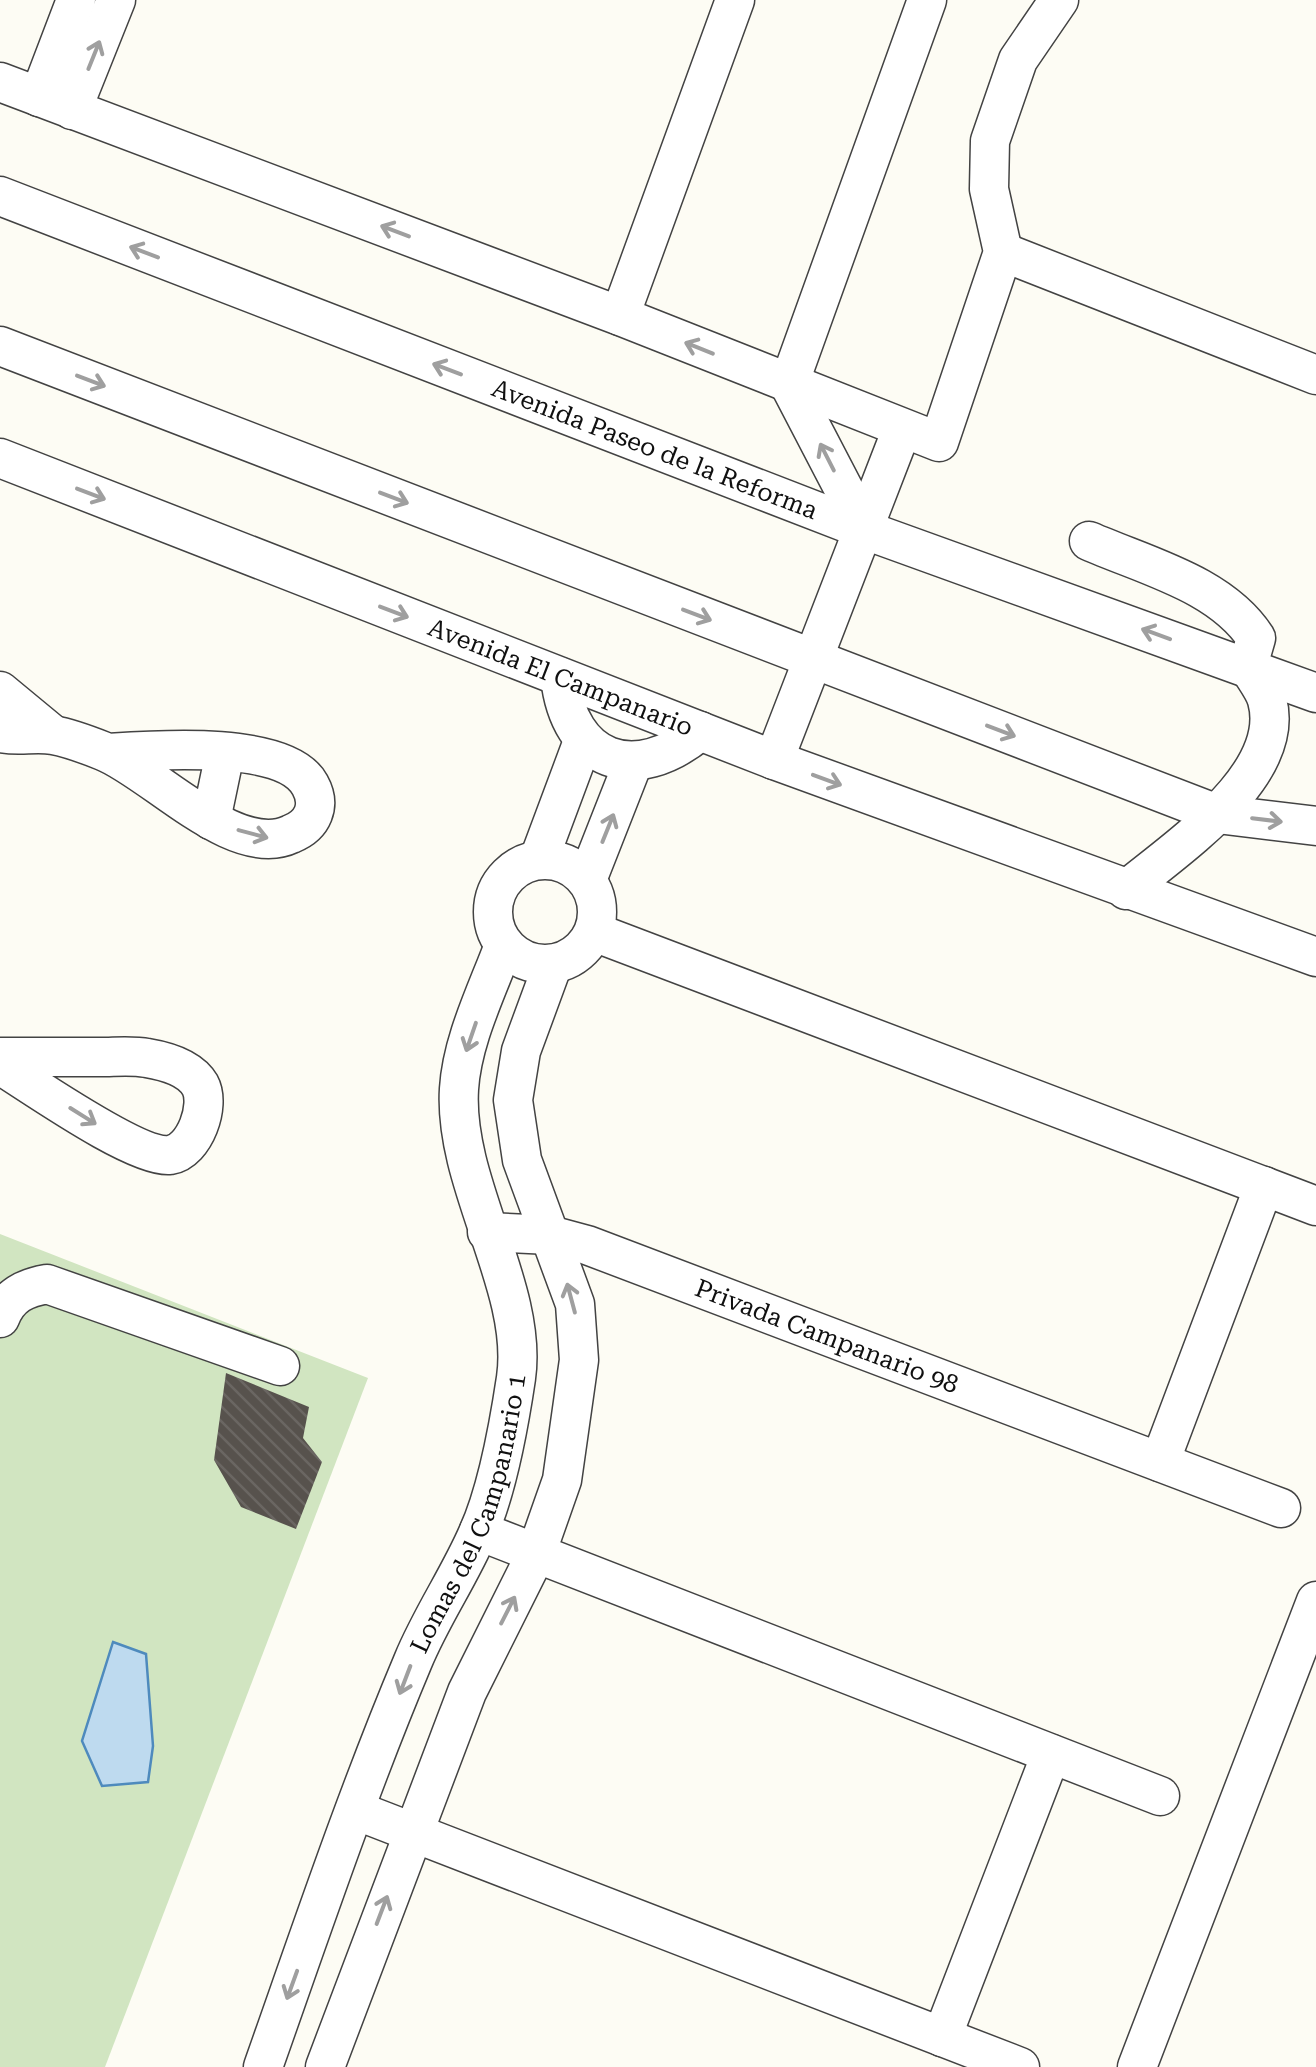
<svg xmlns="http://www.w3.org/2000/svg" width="1316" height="2067" font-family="'Roboto Serif',serif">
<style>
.park{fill:#d1e5c1}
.water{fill:#bedaef;stroke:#4e8abd;stroke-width:2.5}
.building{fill:url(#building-back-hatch)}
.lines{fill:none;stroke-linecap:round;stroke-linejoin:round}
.minor-casing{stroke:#434343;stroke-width:41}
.minor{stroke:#fff;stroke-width:38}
.oneway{stroke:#9f9f9f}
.labels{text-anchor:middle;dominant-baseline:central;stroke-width:10;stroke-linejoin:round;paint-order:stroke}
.street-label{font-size:25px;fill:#101010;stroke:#fff}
</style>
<defs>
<pattern id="building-back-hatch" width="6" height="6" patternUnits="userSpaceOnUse" patternTransform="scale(2.5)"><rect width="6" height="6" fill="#57524d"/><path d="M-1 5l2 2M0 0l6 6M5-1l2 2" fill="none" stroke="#6a6662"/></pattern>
</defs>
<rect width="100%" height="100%" fill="#fdfcf4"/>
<path class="park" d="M 0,1234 L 368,1378 L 105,2067 L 0,2067 Z"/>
<path class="water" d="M 113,1642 L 146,1654 L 153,1746 L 148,1782 L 102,1786 L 82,1741 Z"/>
<path class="building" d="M 226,1373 L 309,1407 L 303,1438 L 322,1462 L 296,1529 L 241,1507 L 214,1460 Z"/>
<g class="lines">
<g class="minor-casing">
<g id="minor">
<path d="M 0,82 L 620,316 L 939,442 L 1003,252 L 989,189 L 990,141 L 1018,60 L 1059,0"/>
<path d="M 39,97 L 76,0"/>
<path d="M 72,110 L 116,0"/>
<path id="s1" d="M 0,196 L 865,530 L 1316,693"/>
<path d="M 1003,252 L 1316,375"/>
<path d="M 620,316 L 735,0"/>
<path d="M 0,346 L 1217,814 L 1316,826"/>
<path d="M 789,384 L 927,0"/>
<path d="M 789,384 L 865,530"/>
<path id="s2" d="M 0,458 L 774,760 L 1316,957"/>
<path d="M 1089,541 C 1146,566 1221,584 1256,638 L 1248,666 C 1254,677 1264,689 1267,700 C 1288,775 1175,849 1126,890"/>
<path d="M 560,677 C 569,762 635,786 700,731"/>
<path d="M 0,691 L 52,734"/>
<path d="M 0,733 C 18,737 35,732 53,735 C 69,738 88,745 103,751 C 152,770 235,861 291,834 C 301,830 309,824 313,814 C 317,804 315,794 310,785 C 286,740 154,750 108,753"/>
<path d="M 774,760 L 902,429"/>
<path d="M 211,820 L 225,753"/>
<path d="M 539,859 L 583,741"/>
<circle cx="545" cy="912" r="52"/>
<path d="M 587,880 L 633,763"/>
<path d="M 594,932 L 1316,1206"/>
<path d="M 0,1057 C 33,1057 67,1057 100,1057 C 115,1057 132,1055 147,1058 C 165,1061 190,1068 200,1085 C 211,1105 195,1151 170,1155 C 137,1159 31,1084 0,1065"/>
<path id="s3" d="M 487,1232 L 550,1235 L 587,1245 L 1281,1508"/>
<path d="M 0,1318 C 9,1295 25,1288 47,1284 L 280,1366"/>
<path d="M 1160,1462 L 1264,1186"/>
<path d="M 479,1531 L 1160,1796"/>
<path d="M 355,1810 L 1020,2067"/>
<path d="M 942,2037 L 1051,1754"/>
<path id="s4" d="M 263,2067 C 311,1931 357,1794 413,1661 C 431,1617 459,1577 478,1533 C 498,1489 509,1425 516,1378 C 529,1288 453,1184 459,1089 C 462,1040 487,991 504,945"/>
<path d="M 325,2067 L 467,1692 L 536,1554 L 562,1480 L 579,1360 L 575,1304 L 522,1160 L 513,1100 L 521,1051 L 553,964"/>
<path d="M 1137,2067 L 1316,1601"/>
</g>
</g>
<use href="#minor" class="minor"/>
</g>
<defs><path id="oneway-shaft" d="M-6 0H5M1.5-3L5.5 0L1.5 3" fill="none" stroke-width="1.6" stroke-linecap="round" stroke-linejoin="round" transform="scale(2.5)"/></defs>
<g class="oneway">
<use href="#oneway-shaft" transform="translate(94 55) rotate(-68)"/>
<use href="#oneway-shaft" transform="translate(395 231) rotate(-159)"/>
<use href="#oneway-shaft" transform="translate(144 252) rotate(-159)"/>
<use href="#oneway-shaft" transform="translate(699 348) rotate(-158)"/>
<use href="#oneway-shaft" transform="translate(447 369) rotate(-159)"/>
<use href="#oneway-shaft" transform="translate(91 381) rotate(21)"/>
<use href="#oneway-shaft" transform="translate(827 457) rotate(-117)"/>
<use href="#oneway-shaft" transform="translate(91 494) rotate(21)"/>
<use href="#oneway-shaft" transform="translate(394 498) rotate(21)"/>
<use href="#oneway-shaft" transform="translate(394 612) rotate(21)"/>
<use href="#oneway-shaft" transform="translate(697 615) rotate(21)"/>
<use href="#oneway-shaft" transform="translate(1156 634) rotate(-160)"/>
<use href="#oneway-shaft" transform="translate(1001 731) rotate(21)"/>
<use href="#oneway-shaft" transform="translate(827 780) rotate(20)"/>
<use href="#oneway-shaft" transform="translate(1267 820) rotate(7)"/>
<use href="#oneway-shaft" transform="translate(608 828) rotate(-68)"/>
<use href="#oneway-shaft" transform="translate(253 834) rotate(15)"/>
<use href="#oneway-shaft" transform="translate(471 1037) rotate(109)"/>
<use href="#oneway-shaft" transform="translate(83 1116) rotate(32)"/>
<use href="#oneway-shaft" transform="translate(571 1298) rotate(-105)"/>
<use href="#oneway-shaft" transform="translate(508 1610) rotate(-63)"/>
<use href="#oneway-shaft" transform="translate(405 1680) rotate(111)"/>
<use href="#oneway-shaft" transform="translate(382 1910) rotate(-69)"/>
<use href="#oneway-shaft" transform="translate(292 1985) rotate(110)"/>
</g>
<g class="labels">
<g class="street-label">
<text stroke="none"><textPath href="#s1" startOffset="702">Avenida Paseo de la Reforma</textPath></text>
<text stroke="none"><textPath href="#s2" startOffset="602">Avenida El Campanario</textPath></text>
<text stroke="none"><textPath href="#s3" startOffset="358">Privada Campanario 98</textPath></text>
<text stroke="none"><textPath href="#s4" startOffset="592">Lomas del Campanario 1</textPath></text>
</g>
</g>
</svg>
